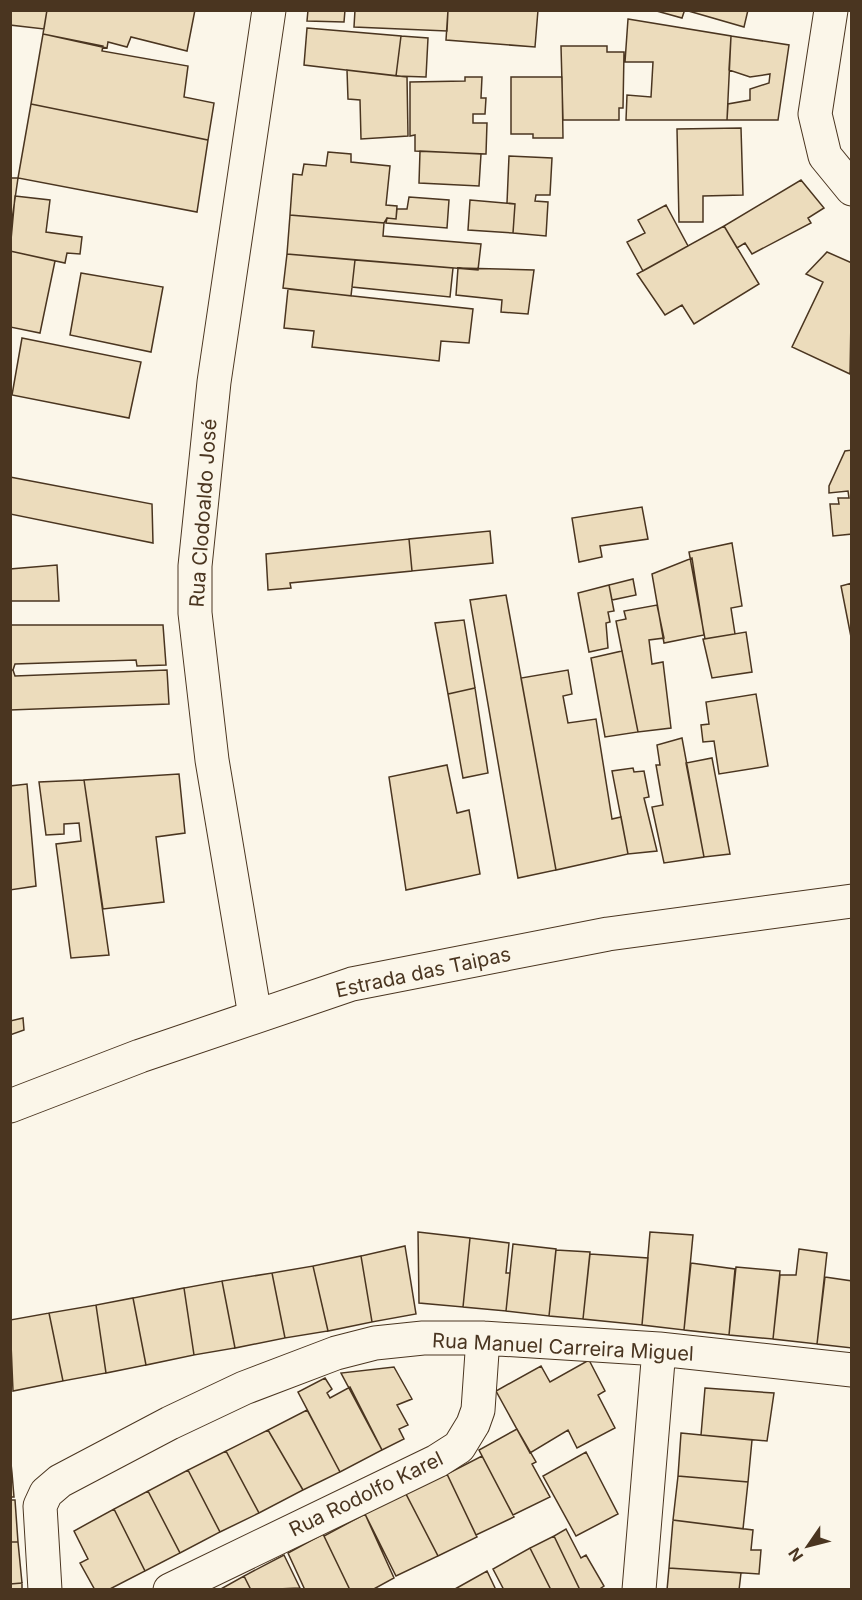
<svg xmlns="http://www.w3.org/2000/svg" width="862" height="1600" font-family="Inter,sans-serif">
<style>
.building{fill:#ecdcbc;stroke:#4a3520;stroke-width:1.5}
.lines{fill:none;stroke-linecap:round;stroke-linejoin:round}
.street-casing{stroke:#4a3520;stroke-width:35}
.secondary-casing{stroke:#4a3520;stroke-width:35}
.street{stroke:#fbf6e9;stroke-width:33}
.secondary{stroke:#fbf6e9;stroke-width:33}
.labels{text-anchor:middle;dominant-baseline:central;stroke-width:4.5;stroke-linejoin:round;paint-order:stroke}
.street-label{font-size:20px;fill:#4a3520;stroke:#fbf6e9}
</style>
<rect width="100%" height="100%" fill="#fbf6e9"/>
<path class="building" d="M 10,10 L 47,10 L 44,29 L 10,25 Z
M 47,10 L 195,10 L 187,51 L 131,37 L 127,47 L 108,42 L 107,48 L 43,34 Z
M 308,10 L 345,10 L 344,22 L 307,21 Z
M 355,10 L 448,10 L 447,31 L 354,27 Z
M 448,10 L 538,10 L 535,47 L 446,40 Z
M 653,10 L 683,10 L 684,12 L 682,18 Z
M 685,10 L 748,10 L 744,27 Z
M 628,19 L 731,36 L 727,120 L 626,120 L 627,95 L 651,97 L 653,62 L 625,62 Z
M 307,28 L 401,36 L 396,76 L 304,65 Z
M 43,34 L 103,46 L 102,51 L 188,66 L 184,97 L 214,103 L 208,140 L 31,104 Z
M 401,36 L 428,38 L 426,77 L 396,76 Z
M 731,36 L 789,45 L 778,120 L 727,120 L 728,104 L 750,100 L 750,89 L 769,83 L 770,74 L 750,77 L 729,70 Z
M 561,46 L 607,46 L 607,52 L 624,52 L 623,108 L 619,108 L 619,120 L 563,120 Z
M 347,70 L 407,77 L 408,136 L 361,139 L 360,100 L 348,99 Z
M 465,77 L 482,77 L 481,98 L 486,98 L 485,114 L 473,114 L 473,123 L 487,123 L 486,154 L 415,151 L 415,135 L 410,136 L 410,82 L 465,81 Z
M 511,77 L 562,77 L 563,138 L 533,138 L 533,134 L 511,134 Z
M 31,104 L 208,140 L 197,212 L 18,178 Z
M 741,128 L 743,195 L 703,196 L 703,222 L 679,222 L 677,129 Z
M 420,151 L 481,154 L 479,186 L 419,183 Z
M 328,152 L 351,154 L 351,162 L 390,166 L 386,205 L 397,206 L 396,219 L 387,218 L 384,223 L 290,215 L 293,174 L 302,175 L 304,164 L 326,166 Z
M 509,156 L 552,158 L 550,195 L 536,195 L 535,201 L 548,202 L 546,236 L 513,233 L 515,204 L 507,203 Z
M 10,178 L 18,178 L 10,233 Z
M 801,180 L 824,208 L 808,218 L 811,223 L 752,254 L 745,243 L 737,248 L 724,226 Z
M 15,196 L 50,200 L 46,232 L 82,237 L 80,254 L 67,253 L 65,263 L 10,251 Z
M 409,197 L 449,200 L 447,228 L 386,223 L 387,218 L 396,219 L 397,209 L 407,209 Z
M 470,200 L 515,204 L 513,233 L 468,230 Z
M 666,205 L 688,246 L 643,271 L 627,242 L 645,233 L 638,220 Z
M 290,215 L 384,223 L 383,236 L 481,244 L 478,270 L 287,254 Z
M 724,226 L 759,284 L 694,324 L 682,305 L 665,315 L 637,274 Z
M 10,251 L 55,261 L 40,333 L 10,327 Z
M 827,252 L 852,263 L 850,374 L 792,347 L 823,282 L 806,274 Z
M 287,254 L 355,260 L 351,296 L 283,288 Z
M 355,260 L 453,268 L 450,297 L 352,287 Z
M 458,268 L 534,270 L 528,314 L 501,312 L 502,300 L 456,295 Z
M 81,273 L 163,287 L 151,352 L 70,335 Z
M 288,289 L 473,309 L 469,343 L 441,341 L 439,361 L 312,347 L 314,331 L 284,328 Z
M 22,338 L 141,362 L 129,418 L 12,395 Z
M 852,450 L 852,534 L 833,536 L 830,504 L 839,504 L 838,498 L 849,498 L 848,491 L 829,493 L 829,486 L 845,451 Z
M 10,477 L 152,504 L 153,543 L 10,514 Z
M 642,507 L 648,539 L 600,546 L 602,557 L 579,562 L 572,518 Z
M 490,531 L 493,563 L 412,571 L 409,539 Z
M 409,539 L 412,571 L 290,583 L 291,588 L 268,590 L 266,554 Z
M 732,543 L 742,606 L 731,608 L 735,634 L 705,639 L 689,552 Z
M 692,558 L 704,635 L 664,643 L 652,574 Z
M 57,565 L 59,601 L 10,601 L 10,569 Z
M 633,579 L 636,595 L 612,600 L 609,585 Z
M 852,583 L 852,642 L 841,586 Z
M 609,585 L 614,611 L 608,612 L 610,622 L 606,623 L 608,648 L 589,652 L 578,593 Z
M 506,595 L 556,870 L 518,878 L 470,600 Z
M 657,605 L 664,638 L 649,640 L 652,664 L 663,662 L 671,728 L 638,732 L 616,621 L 626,619 L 624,611 Z
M 464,620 L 475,688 L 448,694 L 435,623 Z
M 10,625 L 163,625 L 166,665 L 137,666 L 136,660 L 15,664 L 13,670 L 10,670 Z
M 746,632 L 752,672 L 712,678 L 703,639 Z
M 622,651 L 638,732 L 605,737 L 591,658 Z
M 10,670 L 13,670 L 15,676 L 167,670 L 169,704 L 10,710 Z
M 568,670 L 572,694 L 563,696 L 568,723 L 596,719 L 612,819 L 621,817 L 628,854 L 556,870 L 521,678 Z
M 475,688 L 488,773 L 463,778 L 448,694 Z
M 756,694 L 768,766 L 719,774 L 714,741 L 703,742 L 701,725 L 709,724 L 706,702 Z
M 682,738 L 704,857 L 664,863 L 652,807 L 663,805 L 656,765 L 660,765 L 657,745 Z
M 712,758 L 730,854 L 704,857 L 686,763 Z
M 447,765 L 457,813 L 469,810 L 480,874 L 406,890 L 389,777 Z
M 633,768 L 634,772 L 644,771 L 649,797 L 644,798 L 657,851 L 628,854 L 612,771 Z
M 179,774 L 185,833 L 156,837 L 164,902 L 103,909 L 84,780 Z
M 84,780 L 109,955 L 71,958 L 56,844 L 81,841 L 79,823 L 64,824 L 64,834 L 46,835 L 39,782 Z
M 27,784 L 36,886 L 10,890 L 10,786 Z
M 23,1018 L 24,1030 L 10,1035 L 10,1021 Z
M 418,1232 L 470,1238 L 463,1307 L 419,1303 Z
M 650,1232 L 693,1235 L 684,1330 L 642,1325 Z
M 470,1238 L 509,1243 L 506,1273 L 510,1273 L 506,1311 L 463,1307 Z
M 513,1244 L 556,1249 L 549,1316 L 506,1311 Z
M 405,1246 L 416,1314 L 372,1322 L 361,1256 Z
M 799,1249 L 827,1253 L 817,1344 L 773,1339 L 780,1275 L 796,1275 Z
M 556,1250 L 590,1252 L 583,1319 L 549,1316 Z
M 590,1254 L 648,1258 L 642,1325 L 583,1319 Z
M 361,1256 L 372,1322 L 328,1331 L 313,1266 Z
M 691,1263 L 735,1269 L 729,1335 L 684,1330 Z
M 313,1266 L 328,1331 L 285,1338 L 272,1273 Z
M 736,1267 L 780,1271 L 773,1339 L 729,1335 Z
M 272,1273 L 285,1338 L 235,1348 L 222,1281 Z
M 825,1277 L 852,1281 L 852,1348 L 817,1344 Z
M 222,1281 L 235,1348 L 194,1355 L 184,1288 Z
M 184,1288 L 194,1355 L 146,1365 L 133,1298 Z
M 133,1298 L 146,1365 L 106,1373 L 96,1305 Z
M 96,1305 L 106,1373 L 63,1381 L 49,1313 Z
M 49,1313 L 63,1381 L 13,1391 L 10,1320 Z
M 589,1360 L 605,1391 L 598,1395 L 615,1428 L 577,1448 L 568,1430 L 530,1453 L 496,1391 L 541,1366 L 550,1382 Z
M 394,1367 L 412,1399 L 397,1405 L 408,1425 L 399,1429 L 404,1439 L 382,1450 L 341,1373 Z
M 325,1378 L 332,1389 L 327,1393 L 330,1398 L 350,1387 L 382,1450 L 340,1472 L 298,1392 Z
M 705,1388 L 774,1393 L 767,1441 L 701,1435 Z
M 307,1410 L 340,1472 L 303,1490 L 268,1430 Z
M 517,1429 L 536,1462 L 532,1464 L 550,1497 L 513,1515 L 479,1450 Z
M 268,1430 L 303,1490 L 259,1513 L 226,1451 Z
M 681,1433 L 752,1440 L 748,1482 L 678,1476 Z
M 226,1451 L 259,1513 L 220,1532 L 188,1470 Z
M 586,1452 L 618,1514 L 576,1536 L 543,1476 Z
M 10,1454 L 12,1473 L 14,1497 L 10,1497 Z
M 482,1456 L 514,1517 L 476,1535 L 447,1474 Z
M 188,1470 L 220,1532 L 180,1553 L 148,1491 Z
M 447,1474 L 477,1537 L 438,1556 L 405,1492 Z
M 678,1476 L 748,1482 L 743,1529 L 673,1520 Z
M 148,1491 L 180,1553 L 145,1571 L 114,1509 Z
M 405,1492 L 438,1556 L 396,1576 L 365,1514 Z
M 10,1500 L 15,1500 L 18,1542 L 10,1542 Z
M 114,1509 L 145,1571 L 108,1590 L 95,1590 L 80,1563 L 88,1559 L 74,1531 Z
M 365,1514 L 394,1578 L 372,1590 L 350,1590 L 324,1536 Z
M 673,1520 L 753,1530 L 751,1550 L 761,1550 L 759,1574 L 669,1568 Z
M 566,1529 L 581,1558 L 586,1555 L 604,1586 L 598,1590 L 580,1590 L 554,1536 Z
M 323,1534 L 324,1536 L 350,1590 L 305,1590 L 288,1553 Z
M 554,1536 L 580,1590 L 551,1590 L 530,1548 Z
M 10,1542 L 18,1542 L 22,1583 L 10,1584 Z
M 530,1548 L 551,1590 L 504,1590 L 493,1569 Z
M 284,1555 L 300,1588 L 251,1590 L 244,1576 Z
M 669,1568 L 741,1573 L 739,1590 L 667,1590 Z
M 487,1571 L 496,1590 L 456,1590 L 455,1589 Z
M 244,1576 L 251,1590 L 219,1590 Z
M 22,1583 L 22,1590 L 10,1590 L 10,1584 Z"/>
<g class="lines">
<g class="street-casing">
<path id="street" d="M 831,10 L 815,114 L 825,156 L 852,189
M 255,1016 L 212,760 L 195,613 L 195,566 L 214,382 L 269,10
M 45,1590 L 40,1506 L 46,1493 L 60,1481 L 170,1423 L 244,1388 L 336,1353 L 375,1343 L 423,1338 L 483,1338 L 659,1349 L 852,1370
M 170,1590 L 437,1461 L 459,1447 L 473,1424 L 478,1410 L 483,1338
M 639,1590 L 659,1349"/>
</g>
<g class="secondary-casing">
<path id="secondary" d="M 10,1106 L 140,1056 L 352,984 L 608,934 L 852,901"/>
</g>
<use href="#street" class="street"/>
<use href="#secondary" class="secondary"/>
</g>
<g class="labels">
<g class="street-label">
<text transform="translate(203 513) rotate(-86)">Rua Clodoaldo José</text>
<text transform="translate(423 972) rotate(-12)">Estrada das Taipas</text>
<text transform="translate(563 1347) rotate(3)">Rua Manuel Carreira Miguel</text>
<text transform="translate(366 1494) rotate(-26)">Rua Rodolfo Karel</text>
</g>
</g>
<rect width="862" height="1600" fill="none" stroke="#4a3520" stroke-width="24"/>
<g transform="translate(808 1546) rotate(235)" stroke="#fbf6e9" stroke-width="4.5" paint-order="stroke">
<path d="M0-4.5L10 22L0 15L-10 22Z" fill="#4a3520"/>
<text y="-9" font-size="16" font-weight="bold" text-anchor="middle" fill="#4a3520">N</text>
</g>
</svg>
